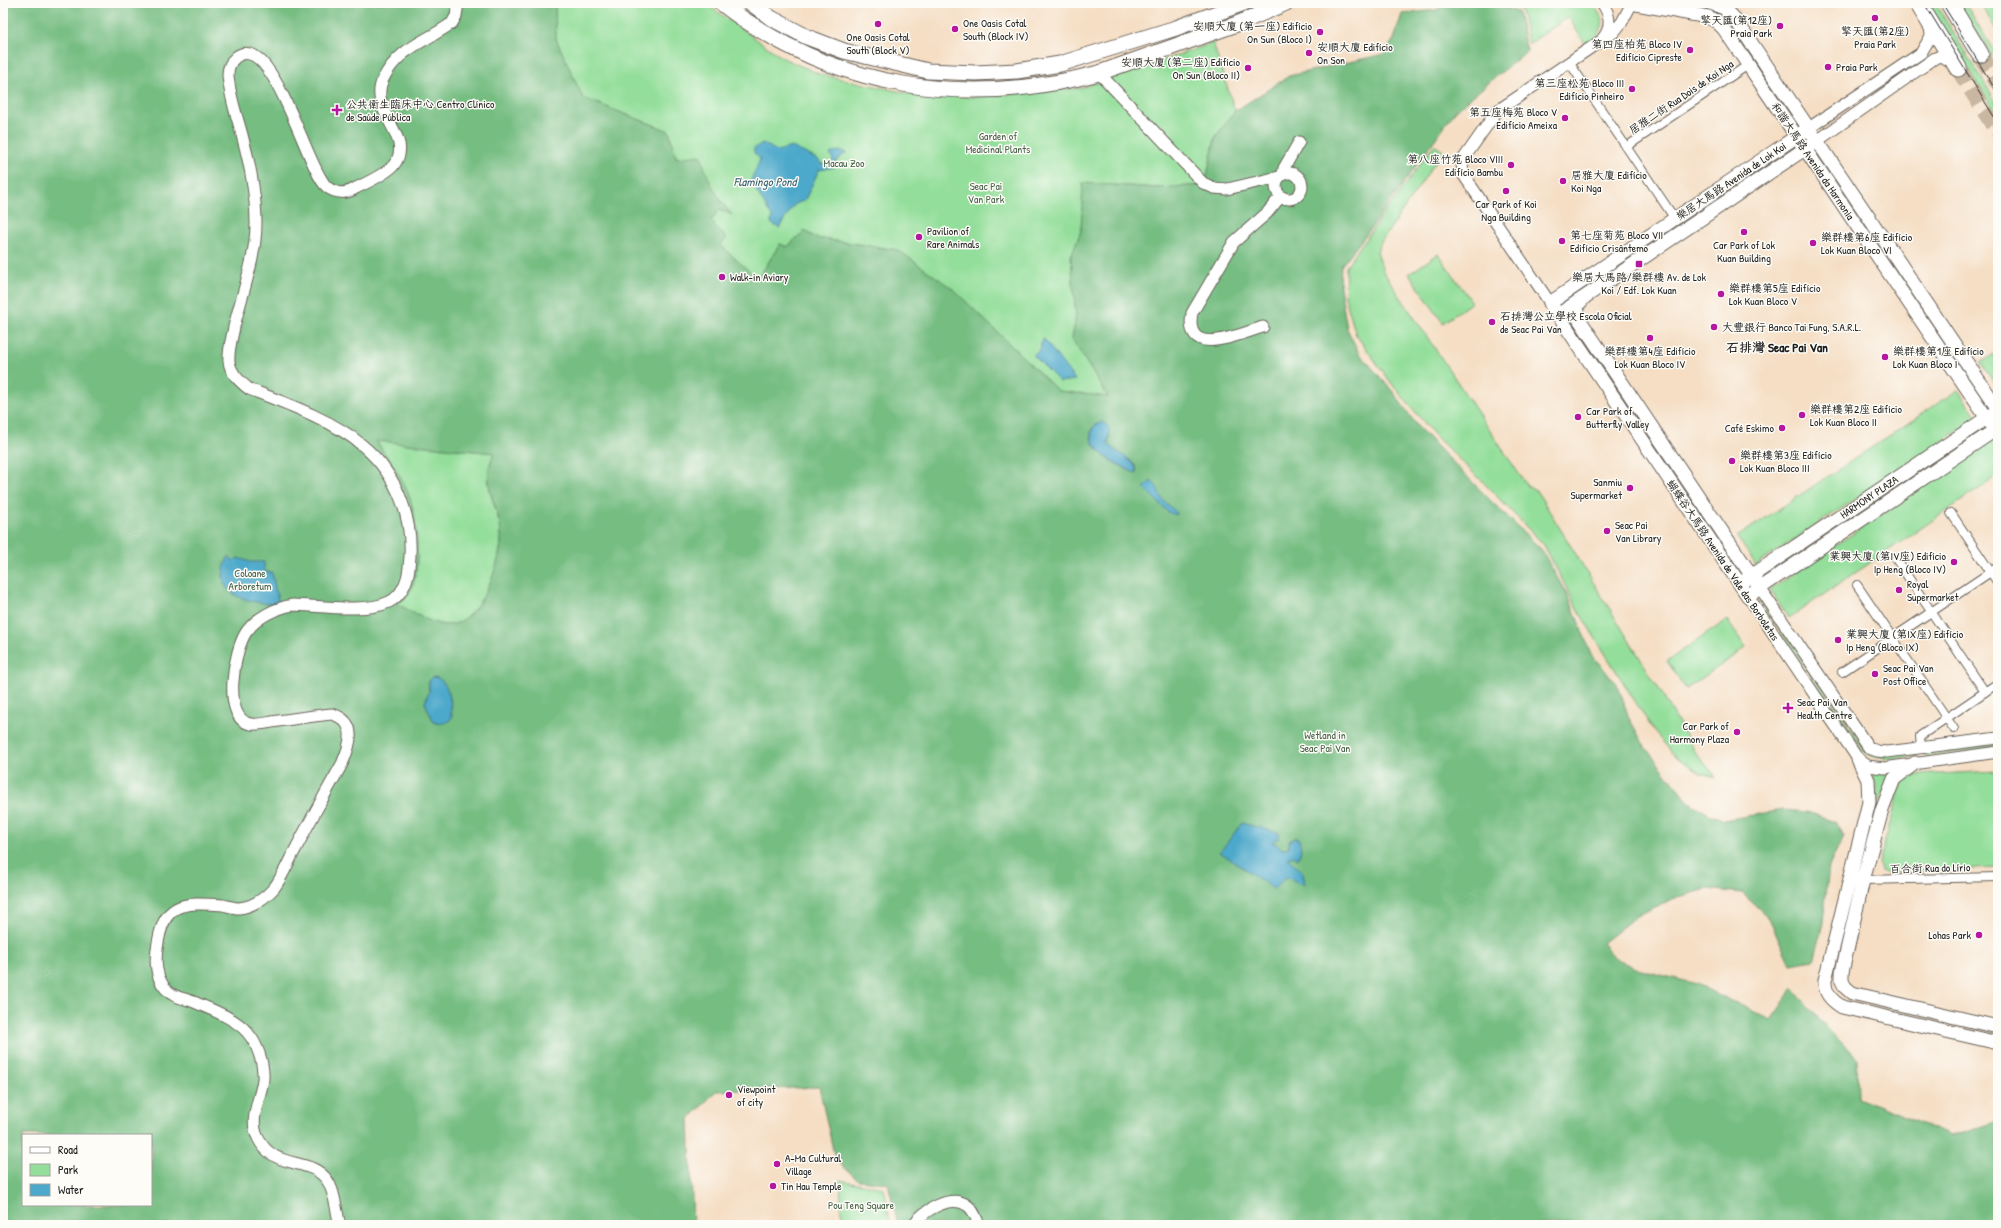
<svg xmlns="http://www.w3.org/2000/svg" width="2001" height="1228" font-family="'Patrick Hand','LXGW WenKai TC',sans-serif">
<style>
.green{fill:#93de9a;stroke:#587d5b}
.forest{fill:#76bd82;stroke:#496c4f;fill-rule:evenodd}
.water{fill:#4da9cb;stroke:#346274}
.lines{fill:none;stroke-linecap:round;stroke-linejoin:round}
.primary-tunnel{stroke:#cab7a2;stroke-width:17;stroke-dasharray:17 8;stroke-linecap:butt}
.pedestrian-casing{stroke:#686057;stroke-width:10}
.minor-casing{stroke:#686057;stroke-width:13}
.tertiary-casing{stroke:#686057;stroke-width:15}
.secondary-casing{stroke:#686057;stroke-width:17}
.primary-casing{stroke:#686057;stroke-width:19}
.pedestrian{stroke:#fff;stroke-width:8}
.minor{stroke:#fff;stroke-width:11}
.tertiary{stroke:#fff;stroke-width:13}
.secondary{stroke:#fff;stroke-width:15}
.primary{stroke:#fff;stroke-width:17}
.tram{stroke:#1c1c1c;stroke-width:1}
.poi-dot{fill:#b5179e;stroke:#fdfcf7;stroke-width:1.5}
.labels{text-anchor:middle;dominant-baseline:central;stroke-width:3;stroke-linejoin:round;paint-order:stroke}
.poi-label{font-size:11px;fill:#1c1c1c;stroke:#fdfcf7;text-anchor:start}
.street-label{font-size:11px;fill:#1c1c1c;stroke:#fdfcf7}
.park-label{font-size:11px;fill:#466048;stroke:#fdfcf7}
.water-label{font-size:12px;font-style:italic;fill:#325b6b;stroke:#fdfcf7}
.quarter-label{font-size:13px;font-weight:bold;fill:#1c1c1c;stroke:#fdfcf7}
</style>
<rect width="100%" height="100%" fill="#fdfcf7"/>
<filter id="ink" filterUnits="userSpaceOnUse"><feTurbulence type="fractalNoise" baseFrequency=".025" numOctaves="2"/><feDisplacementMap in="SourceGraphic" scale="8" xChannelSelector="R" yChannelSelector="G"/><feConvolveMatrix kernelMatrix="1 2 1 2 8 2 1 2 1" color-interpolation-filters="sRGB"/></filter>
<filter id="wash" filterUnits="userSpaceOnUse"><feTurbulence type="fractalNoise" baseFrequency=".012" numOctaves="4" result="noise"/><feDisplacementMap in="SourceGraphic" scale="16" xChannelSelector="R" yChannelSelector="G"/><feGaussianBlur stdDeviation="0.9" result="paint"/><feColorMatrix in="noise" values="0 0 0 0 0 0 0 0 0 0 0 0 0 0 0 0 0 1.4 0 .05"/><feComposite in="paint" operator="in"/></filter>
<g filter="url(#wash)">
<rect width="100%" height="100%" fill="#f5dec4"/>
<path class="green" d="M 555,3 L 705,3 L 783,58 L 819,74 L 907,93 L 973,97 L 1080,88 L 1213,43 L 1235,111 L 1215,138 L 1205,185 L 1158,188 L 1083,183 L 1081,231 L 1071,256 L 1076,317 L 1072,339 L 1108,397 L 1058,391 L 1027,361 L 898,250 L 816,238 L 805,231 L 787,247 L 780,244 L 758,279 L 707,333 L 690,208 L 669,131 L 583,98 L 556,39 Z
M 1519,3 L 1590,3 C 1609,20 1605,31 1586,45 L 1568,17 L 1529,44 Z
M 1675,3 L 1692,3 L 1708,7 L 1728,19 L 1797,120 L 1794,122 L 1736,35 L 1724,21 L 1713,12 Z
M 1927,3 L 1935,3 L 1998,105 L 1998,117 Z
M 1953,3 L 1965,3 L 1998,58 L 1998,78 C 1993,71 1997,67 1994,61 C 1984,40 1969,20 1953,3 Z
M 1980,3 L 1998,3 L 1998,33 Z
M 1434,145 L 1443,151 L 1381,242 L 1377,251 L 1383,271 L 1527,486 L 1537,492 L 1543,501 L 1664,697 L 1696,753 L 1716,777 L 1701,773 L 1676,757 L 1655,733 L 1579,612 L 1544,545 L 1482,481 L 1438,439 L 1395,388 L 1356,335 L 1345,297 L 1346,266 Z
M 1818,151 L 1985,400 L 1983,401 L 1815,153 Z
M 1438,254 L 1472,302 L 1443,323 L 1409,274 Z
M 1572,318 L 1740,567 L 1737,569 L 1569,321 Z
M 1998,351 L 1998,388 L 1981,363 Z
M 1958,390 L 1978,418 L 1756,565 L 1737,537 Z
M 1979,430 L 1981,432 L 1768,575 L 1766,573 Z
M 1992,439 L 1998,448 L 1998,476 L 1789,618 L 1770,590 Z
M 375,440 L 494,453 C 479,484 498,503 501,533 C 504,559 479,627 447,625 C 430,624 411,611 396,604 L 406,598 L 412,588 L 398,475 Z
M 1762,598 L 1861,744 L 1916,753 L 1917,756 C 1897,758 1882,762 1864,752 L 1759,601 Z
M 1727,620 L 1746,648 L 1686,689 L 1667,661 Z
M 1998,744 L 1998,747 L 1925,757 L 1924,754 Z
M 1998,771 L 1998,868 L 1888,873 L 1881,870 L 1879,863 L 1900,788 L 1905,780 L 1916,775 Z
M 1871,772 L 1890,773 L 1880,801 L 1837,971 L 1835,970 L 1834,966 L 1876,797 L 1876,785 Z
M 840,1180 L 884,1188 L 891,1225 L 842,1225 Z"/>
<path class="forest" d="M 3,3 L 555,3 L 556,39 L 583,98 L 669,131 L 676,158 L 701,155 C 706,178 717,197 732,215 L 719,209 L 711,221 L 727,239 L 720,245 L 758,279 L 780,244 L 787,247 L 805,231 L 816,238 L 898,250 L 953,289 L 1058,391 L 1108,397 L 1072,339 L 1076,317 L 1071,256 L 1081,231 L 1083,183 L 1158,188 L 1205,185 L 1216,136 L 1235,111 L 1289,76 L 1384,54 L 1394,39 L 1402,14 L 1436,10 L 1449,3 L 1491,3 L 1518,12 L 1527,51 L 1456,110 L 1372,227 L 1341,266 L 1340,287 L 1347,329 L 1359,353 L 1394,393 L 1418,427 L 1494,504 L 1541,549 L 1570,600 L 1591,654 L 1618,686 L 1629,718 L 1645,747 L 1689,802 L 1707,813 L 1724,820 L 1782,810 L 1807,812 L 1835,821 L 1843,836 L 1829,867 L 1822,931 L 1814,960 L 1790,964 L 1769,918 L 1742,893 L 1707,889 L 1675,898 L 1636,916 L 1602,943 L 1617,960 L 1641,970 L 1697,984 L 1771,1020 L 1793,989 L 1828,1029 L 1857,1058 L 1858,1098 L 1951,1136 L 1998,1121 L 1998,1225 L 898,1225 L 888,1183 L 858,1180 L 835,1159 L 819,1087 L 716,1091 L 689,1119 L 693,1225 L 3,1225 ZM 1092,428 L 1110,435 C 1100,455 1141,455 1136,474 C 1121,465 1084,451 1092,428 ZM 376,441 L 494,453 C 480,488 498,500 501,533 C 504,559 479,626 447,625 C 431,625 411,611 397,604 C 402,599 408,596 411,589 C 422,567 417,515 408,493 C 400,474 388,457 376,441 ZM 435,677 C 451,684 451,703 452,717 L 434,722 L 425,703 L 429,691 L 429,681 ZM 1242,823 L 1275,839 L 1272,842 L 1277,844 L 1282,849 L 1289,847 L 1289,841 L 1294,838 L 1299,838 L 1298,858 L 1293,855 L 1288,858 L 1303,873 L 1286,877 ZM 23,1135 L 151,1135 L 151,1205 L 23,1205 Z"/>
<path class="water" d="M 763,143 L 777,151 L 792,147 L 819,160 L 821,164 L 832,163 L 833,159 L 830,154 C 836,151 840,150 846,153 L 837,160 L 835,167 L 819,170 L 805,200 L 794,205 L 779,228 L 771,223 L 772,217 L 751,182 C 752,174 758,167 760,159 L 754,153 L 754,148 Z
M 1044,339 L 1075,380 L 1060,382 L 1033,355 L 1040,350 L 1042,340 Z
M 1102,422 C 1114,427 1107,435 1109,445 C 1115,452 1140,462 1136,474 C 1120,464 1091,455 1091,432 L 1095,425 Z
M 1151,481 L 1157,487 L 1162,499 L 1177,513 L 1176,515 L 1168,512 L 1144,488 Z
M 229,556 L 233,561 L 238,558 L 250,562 L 264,562 L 264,571 L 272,573 L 279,605 C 249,602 208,597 229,556 Z
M 433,677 C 450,678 452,706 451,719 C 448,723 439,725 434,722 L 425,703 L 429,691 L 429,681 Z
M 1242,823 L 1279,833 L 1279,839 L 1275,839 L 1272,842 L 1277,844 L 1282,849 L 1289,847 L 1289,841 L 1294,838 L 1299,838 L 1301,850 L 1298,859 L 1293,855 L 1288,858 L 1303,873 L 1305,885 L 1286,877 L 1274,889 L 1220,852 Z"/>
</g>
<g filter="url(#ink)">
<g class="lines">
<path class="primary-tunnel" d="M 1980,54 L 1998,83
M 1958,68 L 1998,132"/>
<g class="pedestrian-casing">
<path id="pedestrian" d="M 1569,62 L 1675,219
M 1626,147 L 1748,65
M 1951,513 L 1998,583
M 1896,559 L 1985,692
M 1857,585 L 1954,729
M 1842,672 L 1998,567
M 1921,748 L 1920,736 L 1998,683
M 1863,880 L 1998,877"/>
</g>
<g class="minor-casing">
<path id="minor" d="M 1602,3 C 1610,14 1612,27 1603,38
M 1099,73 L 1203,183 L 1214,188 L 1227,189 L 1279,177
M 1809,128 L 1921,53 L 1931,36 L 1930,24
M 1817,141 L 1935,58 L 1940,56 L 1953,62
M1276 186a13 13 0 1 1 26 0a13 13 0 1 1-26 0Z
M 1283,174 L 1284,168 L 1299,142
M 1550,303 L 1463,174 L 1462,161 L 1497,111 L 1614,32 L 1622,22 L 1632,3
M 1263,327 C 1242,333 1183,361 1192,313 L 1234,242 L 1267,213 L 1281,196
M 1760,588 L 1869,748 L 1877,751 L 1887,752 L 1998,738
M 1748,596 L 1858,759 L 1868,766 L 1884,768 L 1998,752
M 340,1225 C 336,1211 335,1191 327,1180 C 310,1156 274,1171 258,1138 C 248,1119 261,1098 263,1079 C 264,1063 257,1043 247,1032 C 235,1018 210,1009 194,1002 C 184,998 174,998 167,990 C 156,979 155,963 157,949 C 163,902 181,902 223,905 C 228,906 234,908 239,908 C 252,907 265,898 274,888 C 282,878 288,862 295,850 C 310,821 326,792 342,764 C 350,746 359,722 332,714 C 312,716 292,719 272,722 C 266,723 257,725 251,724 C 221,720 234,648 247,631 C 257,617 276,608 293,605 C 320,606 366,613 389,602 C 402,596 408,580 409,567 C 415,521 398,475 362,445 C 333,420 285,403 249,389 C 240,382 230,373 229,361 C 228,350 232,338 234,327 C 242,294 256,257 256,224 C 256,194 250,164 242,135 C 237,116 229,95 228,74 C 228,68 231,61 236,57 C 273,29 307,171 327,187 C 336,194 347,194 356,188 C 368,182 384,175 393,166 C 417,138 367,112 383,79 C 399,47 426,42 452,23 L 456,16 L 458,3
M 913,1225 C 923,1211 951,1193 968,1206 C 974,1210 976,1218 979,1225"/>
</g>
<g class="tertiary-casing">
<path id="tertiary" d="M 1631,3 L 1708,17 L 1717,22 L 1724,29 L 1995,430
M 1710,3 L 1724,8 L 1735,19 L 1998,409
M 1809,128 L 1550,303 L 1748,596 L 1998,428
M 1584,298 L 1577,306 L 1579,319 L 1760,588
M 1558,315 L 1812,144
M 1744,581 L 1994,413
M 1858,759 L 1868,780 L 1869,802 L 1825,980 C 1824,993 1831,1000 1842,1007 L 1998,1043
M 1915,763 L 1894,779 L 1882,810 L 1863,880 L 1842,972 L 1842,981 L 1845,987 L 1852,993 L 1998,1027"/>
</g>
<g class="secondary-casing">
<path id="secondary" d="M 721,3 C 833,89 964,109 1099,73 L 1237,24 L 1286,3
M 751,3 L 771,18 L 807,37 L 844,51 L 928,71 L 976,73 L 1017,71 L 1060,64 L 1176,28 L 1244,3"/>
</g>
<g class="primary-casing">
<path id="primary" d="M 1918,3 L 1958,68
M 1949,3 L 1980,54"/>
</g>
<use href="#pedestrian" class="pedestrian"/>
<use href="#minor" class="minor"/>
<use href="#tertiary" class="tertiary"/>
<use href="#secondary" class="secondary"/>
<use href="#primary" class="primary"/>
<path class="tram" d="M 1924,3 L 1998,123
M 1942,3 L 1998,94"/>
</g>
</g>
<g class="poi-dot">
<circle cx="1875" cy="18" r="4"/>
<circle cx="878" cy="24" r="4"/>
<circle cx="1780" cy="26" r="4"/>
<circle cx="955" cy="29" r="4"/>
<circle cx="1320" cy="32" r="4"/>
<circle cx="1690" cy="50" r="4"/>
<circle cx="1309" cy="53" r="4"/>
<circle cx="1828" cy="67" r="4"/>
<circle cx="1248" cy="68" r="4"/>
<circle cx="1632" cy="89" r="4"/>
<path d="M335 104h4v4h4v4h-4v4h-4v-4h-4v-4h4z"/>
<circle cx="1565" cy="118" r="4"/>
<circle cx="1511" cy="165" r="4"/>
<circle cx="1563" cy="181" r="4"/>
<circle cx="1506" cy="191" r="4"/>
<circle cx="1744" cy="232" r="4"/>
<circle cx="919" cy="237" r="4"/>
<circle cx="1562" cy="241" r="4"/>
<circle cx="1813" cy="243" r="4"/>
<rect x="1635" y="260" width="8" height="8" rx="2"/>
<circle cx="722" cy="277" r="4"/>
<circle cx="1721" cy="294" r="4"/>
<circle cx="1492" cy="322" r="4"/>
<circle cx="1714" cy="327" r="4"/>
<circle cx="1650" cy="338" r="4"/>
<circle cx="1885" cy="357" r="4"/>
<circle cx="1802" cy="415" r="4"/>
<circle cx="1578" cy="417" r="4"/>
<circle cx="1782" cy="428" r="4"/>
<circle cx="1732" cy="461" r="4"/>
<circle cx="1630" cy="488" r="4"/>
<circle cx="1607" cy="531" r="4"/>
<circle cx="1954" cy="562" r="4"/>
<circle cx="1899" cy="590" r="4"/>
<circle cx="1838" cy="640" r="4"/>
<circle cx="1875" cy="674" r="4"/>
<path d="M1786 702h4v4h4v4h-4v4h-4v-4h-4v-4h4z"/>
<circle cx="1737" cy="732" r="4"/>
<circle cx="1979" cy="935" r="4"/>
<circle cx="729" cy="1095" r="4"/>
<circle cx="777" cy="1164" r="4"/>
<circle cx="773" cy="1186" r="4"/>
</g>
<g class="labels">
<g class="poi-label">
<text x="1772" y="20" text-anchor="end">擎天匯(第12座)<tspan x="1772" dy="13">Praia Park</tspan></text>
<text x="963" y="23">One Oasis Cotal<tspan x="963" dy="13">South (Block IV)</tspan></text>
<text x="1312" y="26" text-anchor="end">安順大廈 (第一座) Edifício<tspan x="1312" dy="13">On Sun (Bloco I)</tspan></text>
<text x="1875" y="31" text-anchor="middle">擎天匯(第2座)<tspan x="1875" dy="13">Praia Park</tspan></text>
<text x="878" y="37" text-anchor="middle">One Oasis Cotal<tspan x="878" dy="13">South (Block V)</tspan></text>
<text x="1682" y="44" text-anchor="end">第四座柏苑 Bloco IV<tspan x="1682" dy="13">Edifício Cipreste</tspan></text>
<text x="1317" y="47">安順大廈 Edifício<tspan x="1317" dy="13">On Son</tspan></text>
<text x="1240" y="62" text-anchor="end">安順大廈 (第二座) Edifício<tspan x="1240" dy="13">On Sun (Bloco II)</tspan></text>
<text x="1836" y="67">Praia Park</text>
<text x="1624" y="83" text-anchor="end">第三座松苑 Bloco III<tspan x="1624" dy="13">Edifício Pinheiro</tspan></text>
<text x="346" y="104">公共衛生臨床中心 Centro Clínico<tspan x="346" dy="13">de Saúde Pública</tspan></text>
<text x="1557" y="112" text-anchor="end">第五座梅苑 Bloco V<tspan x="1557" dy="13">Edifício Ameixa</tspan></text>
<text x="1503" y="159" text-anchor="end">第八座竹苑 Bloco VIII<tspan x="1503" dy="13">Edifício Bambu</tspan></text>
<text x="1571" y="175">居雅大廈 Edifício<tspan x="1571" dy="13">Koi Nga</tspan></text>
<text x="1506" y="204" text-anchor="middle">Car Park of Koi<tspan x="1506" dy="13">Nga Building</tspan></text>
<text x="927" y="231">Pavilion of<tspan x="927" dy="13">Rare Animals</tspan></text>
<text x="1570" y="235">第七座菊苑 Bloco VII<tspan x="1570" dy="13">Edifício Crisântemo</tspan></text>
<text x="1821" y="237">樂群樓第6座 Edifício<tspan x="1821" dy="13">Lok Kuan Bloco VI</tspan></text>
<text x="1744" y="245" text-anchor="middle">Car Park of Lok<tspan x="1744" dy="13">Kuan Building</tspan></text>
<text x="730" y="277">Walk-in Aviary</text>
<text x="1639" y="277" text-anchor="middle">樂居大馬路/樂群樓 Av. de Lok<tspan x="1639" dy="13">Koi / Edf. Lok Kuan</tspan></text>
<text x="1729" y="288">樂群樓第5座 Edifício<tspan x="1729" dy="13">Lok Kuan Bloco V</tspan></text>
<text x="1500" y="316">石排灣公立學校 Escola Oficial<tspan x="1500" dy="13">de Seac Pai Van</tspan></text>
<text x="1722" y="327">大豐銀行 Banco Tai Fung, S.A.R.L.</text>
<text x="1650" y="351" text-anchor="middle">樂群樓第4座 Edifício<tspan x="1650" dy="13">Lok Kuan Bloco IV</tspan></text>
<text x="1893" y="351">樂群樓第1座 Edifício<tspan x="1893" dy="13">Lok Kuan Bloco I</tspan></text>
<text x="1810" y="409">樂群樓第2座 Edifício<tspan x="1810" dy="13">Lok Kuan Bloco II</tspan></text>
<text x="1586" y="411">Car Park of<tspan x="1586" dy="13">Butterfly Valley</tspan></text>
<text x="1774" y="428" text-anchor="end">Café Eskimo</text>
<text x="1740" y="455">樂群樓第3座 Edifício<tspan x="1740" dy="13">Lok Kuan Bloco III</tspan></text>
<text x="1622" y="482" text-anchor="end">Sanmiu<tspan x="1622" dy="13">Supermarket</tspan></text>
<text x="1615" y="525">Seac Pai<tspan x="1615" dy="13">Van Library</tspan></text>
<text x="1946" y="556" text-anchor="end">業興大廈 (第IV座) Edifício<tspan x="1946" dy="13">Ip Heng (Bloco IV)</tspan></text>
<text x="1907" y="584">Royal<tspan x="1907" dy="13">Supermarket</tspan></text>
<text x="1846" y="634">業興大廈 (第IX座) Edifício<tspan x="1846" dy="13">Ip Heng (Bloco IX)</tspan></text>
<text x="1883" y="668">Seac Pai Van<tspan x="1883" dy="13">Post Office</tspan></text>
<text x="1797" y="702">Seac Pai Van<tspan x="1797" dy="13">Health Centre</tspan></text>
<text x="1729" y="726" text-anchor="end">Car Park of<tspan x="1729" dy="13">Harmony Plaza</tspan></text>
<text x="1971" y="935" text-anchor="end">Lohas Park</text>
<text x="737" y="1089">Viewpoint<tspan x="737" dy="13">of city</tspan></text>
<text x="785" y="1158">A-Ma Cultural<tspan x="785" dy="13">Village</tspan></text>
<text x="781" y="1186">Tin Hau Temple</text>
</g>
<g class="street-label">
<text transform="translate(1681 97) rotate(-34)">居雅二街 Rua Dois de Koi Nga</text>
<text transform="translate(1813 161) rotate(56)">和諧大馬路 Avenida da Harmonia</text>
<text transform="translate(1731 181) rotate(-34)">樂居大馬路 Avenida de Lok Koi</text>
<text transform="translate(1869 497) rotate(-34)">HARMONY PLAZA</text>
<text transform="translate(1723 560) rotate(56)">蝴蝶谷大馬路 Avenida de Vale das Borboletas</text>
<text transform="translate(1930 868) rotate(-1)">百合街 Rua do Lírio</text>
</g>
<g class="park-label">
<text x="998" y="136">Garden of<tspan x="998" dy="13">Medicinal Plants</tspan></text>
<text x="844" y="163">Macau Zoo</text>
<text x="986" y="186">Seac Pai<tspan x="986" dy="13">Van Park</tspan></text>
<text x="250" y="573">Coloane<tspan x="250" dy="13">Arboretum</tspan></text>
<text x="1325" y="735">Wetland in<tspan x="1325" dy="13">Seac Pai Van</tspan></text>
<text x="861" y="1205">Pou Teng Square</text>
</g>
<g class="water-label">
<text x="765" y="181">Flamingo Pond</text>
</g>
<g class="quarter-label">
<text x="1777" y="347">石排灣 Seac Pai Van</text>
</g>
</g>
<rect width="2001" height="1228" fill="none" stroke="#fdfcf7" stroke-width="16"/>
<rect x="22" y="1134" width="130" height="72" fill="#fdfcf7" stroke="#a3a29f"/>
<rect x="30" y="1147" width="20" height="6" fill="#ffffff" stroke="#a3a29f"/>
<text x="58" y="1154" font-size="12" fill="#1c1c1c">Road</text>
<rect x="30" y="1164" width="20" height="12" fill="#93de9a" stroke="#a3a29f"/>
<text x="58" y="1174" font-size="12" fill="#1c1c1c">Park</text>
<rect x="30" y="1184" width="20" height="12" fill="#4da9cb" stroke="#a3a29f"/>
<text x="58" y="1194" font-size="12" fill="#1c1c1c">Water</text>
</svg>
